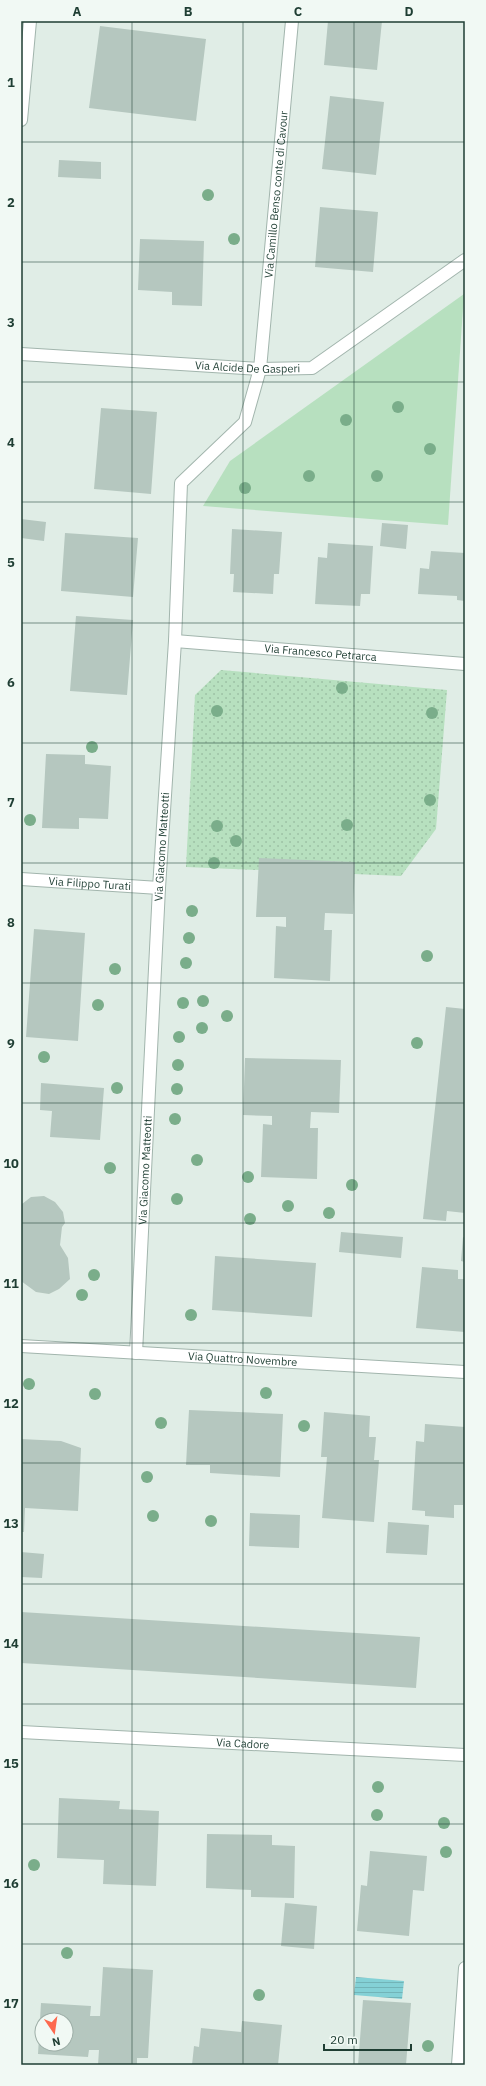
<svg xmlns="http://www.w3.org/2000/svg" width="486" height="2086" font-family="'IBM Plex Sans',sans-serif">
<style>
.green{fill:#b7e0bf}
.park{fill:url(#park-dots)}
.water{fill:url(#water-rules)}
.building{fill:#b5c7bf;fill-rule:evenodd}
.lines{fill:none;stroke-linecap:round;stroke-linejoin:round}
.minor-casing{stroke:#a2b5ad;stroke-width:14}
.minor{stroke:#fff;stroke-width:12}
.tree{fill:#7aad8a}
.grid{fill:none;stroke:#1f3e33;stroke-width:1;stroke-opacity:0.55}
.labels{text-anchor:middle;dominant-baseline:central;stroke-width:3.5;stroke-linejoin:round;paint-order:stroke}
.street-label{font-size:11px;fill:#1f3e33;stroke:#f1f9f4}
.neatline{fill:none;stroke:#1f3e33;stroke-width:1.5}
.grid-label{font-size:13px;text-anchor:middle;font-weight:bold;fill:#1f3e33}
</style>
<defs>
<pattern id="park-dots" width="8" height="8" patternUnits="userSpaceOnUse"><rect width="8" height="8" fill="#b7e0bf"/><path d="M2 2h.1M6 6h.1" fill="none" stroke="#9dc1a5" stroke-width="1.8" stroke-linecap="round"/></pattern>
<pattern id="water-rules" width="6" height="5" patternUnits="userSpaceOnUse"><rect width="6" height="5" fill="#84d1d6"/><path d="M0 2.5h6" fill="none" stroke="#72b4b8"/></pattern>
</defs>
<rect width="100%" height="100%" fill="#e0ede6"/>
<path class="green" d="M 464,294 L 448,525 L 203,506 L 230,461 Z"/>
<path class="park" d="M 221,670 L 447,690 L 436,829 L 401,876 L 186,867 L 195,695 Z"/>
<path class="water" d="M 356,1977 L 404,1981 L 402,1999 L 354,1995 Z"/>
<path class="building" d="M 328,21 L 382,21 L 377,70 L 324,65 Z
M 100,26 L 206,39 L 196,121 L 89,108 Z
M 330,96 L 384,102 L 376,175 L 322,169 Z
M 59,160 L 101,162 L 101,179 L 58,177 Z
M 320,207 L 378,212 L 373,272 L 315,267 Z
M 140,239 L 204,241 L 202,306 L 172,305 L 172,292 L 138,290 Z
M 101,408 L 157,412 L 151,494 L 94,489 Z
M 21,519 L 46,522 L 44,541 L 21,538 Z
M 382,523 L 408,525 L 406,549 L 380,546 Z
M 232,529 L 282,532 L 279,574 L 274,574 L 273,594 L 233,592 L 234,574 L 230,574 Z
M 65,533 L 138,538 L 133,597 L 61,591 Z
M 328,543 L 373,546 L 370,594 L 361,594 L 360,606 L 315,604 L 318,557 L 327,558 Z
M 431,551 L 465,553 L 465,601 L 457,600 L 457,596 L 418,594 L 420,568 L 429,569 Z
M 76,616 L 133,620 L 127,695 L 70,691 Z
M 46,754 L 85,755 L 85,764 L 111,766 L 108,819 L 79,818 L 79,829 L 42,828 Z
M 259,858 L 355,862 L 353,914 L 325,913 L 324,930 L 332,930 L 330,981 L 274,978 L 276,926 L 286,927 L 286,917 L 256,917 Z
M 34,929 L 85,933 L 78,1041 L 26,1037 Z
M 446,1007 L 465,1009 L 465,1213 L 447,1211 L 446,1221 L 423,1219 Z
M 245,1058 L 341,1060 L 339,1113 L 311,1112 L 310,1128 L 318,1128 L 317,1179 L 261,1177 L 263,1124 L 272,1125 L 272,1116 L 243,1115 Z
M 41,1083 L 104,1088 L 100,1140 L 50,1137 L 52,1111 L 40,1110 Z
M 44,1196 L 55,1202 L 63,1212 L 65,1223 L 62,1227 L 60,1245 L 68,1258 L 70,1279 L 59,1289 L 49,1294 L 36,1292 L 21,1281 L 21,1202 L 22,1204 L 31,1197 Z
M 341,1232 L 403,1237 L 401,1258 L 339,1252 Z
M 463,1237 L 465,1238 L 465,1262 L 461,1261 Z
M 215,1256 L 316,1263 L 312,1317 L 212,1310 Z
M 422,1267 L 458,1270 L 458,1279 L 465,1279 L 465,1332 L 416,1328 Z
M 189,1410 L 283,1414 L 280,1477 L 210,1473 L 210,1465 L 186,1465 Z
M 324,1412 L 370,1416 L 369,1437 L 376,1437 L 374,1460 L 379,1460 L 374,1522 L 322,1518 L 327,1457 L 321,1457 Z
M 425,1424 L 465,1427 L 463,1505 L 454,1505 L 454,1518 L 425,1516 L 425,1511 L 412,1510 L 416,1441 L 424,1442 Z
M 21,1439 L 61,1441 L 81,1448 L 78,1511 L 25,1508 L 24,1532 L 21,1532 Z
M 250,1513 L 300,1515 L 299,1548 L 249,1546 Z
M 388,1522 L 429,1525 L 427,1555 L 386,1553 Z
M 21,1552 L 44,1554 L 42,1578 L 21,1577 Z
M 21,1612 L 420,1637 L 416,1688 L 21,1663 Z
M 59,1798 L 120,1801 L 119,1809 L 159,1811 L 156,1886 L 103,1884 L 104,1860 L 57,1858 Z
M 207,1834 L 272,1835 L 272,1845 L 295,1846 L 294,1898 L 251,1897 L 251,1890 L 206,1888 Z
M 370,1851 L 427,1856 L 424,1891 L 413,1890 L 409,1936 L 357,1931 L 361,1885 L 367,1886 Z
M 285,1903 L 317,1906 L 314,1949 L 281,1946 Z
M 103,1967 L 153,1970 L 148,2058 L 137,2058 L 137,2065 L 98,2065 L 99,2050 L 89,2050 L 88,2057 L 38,2054 L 41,2003 L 91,2006 L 90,2016 L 100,2016 ZM 42,2020 L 66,2020 L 66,2044 L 42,2044 Z
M 363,2000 L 411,2003 L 406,2065 L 358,2065 Z
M 242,2021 L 282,2025 L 278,2065 L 192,2065 L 194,2046 L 199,2047 L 201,2028 L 241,2032 Z"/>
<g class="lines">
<g class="minor-casing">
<g id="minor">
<path d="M 21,120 L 30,21"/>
<path id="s1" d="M 21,354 L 260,369 L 312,368 L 465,260"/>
<path id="s2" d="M 175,641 L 465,664"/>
<path id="s3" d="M 21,879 L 159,888"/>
<path id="s4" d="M 21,1346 L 465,1372"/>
<path id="s5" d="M 136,1353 L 159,888 L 175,641 L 181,483 L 245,422 L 260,369 L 292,21"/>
<path id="s6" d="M 21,1732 L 465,1755"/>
<path d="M 458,2065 L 465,1968"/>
</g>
</g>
<use href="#minor" class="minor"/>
</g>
<g class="tree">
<circle cx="208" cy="195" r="6"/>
<circle cx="234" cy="239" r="6"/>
<circle cx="398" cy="407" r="6"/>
<circle cx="346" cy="420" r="6"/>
<circle cx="430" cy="449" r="6"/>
<circle cx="309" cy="476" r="6"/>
<circle cx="377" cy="476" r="6"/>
<circle cx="245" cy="488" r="6"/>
<circle cx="342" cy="688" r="6"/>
<circle cx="217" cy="711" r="6"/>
<circle cx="432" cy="713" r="6"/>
<circle cx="92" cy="747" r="6"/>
<circle cx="430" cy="800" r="6"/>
<circle cx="30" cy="820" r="6"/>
<circle cx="347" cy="825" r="6"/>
<circle cx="217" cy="826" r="6"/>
<circle cx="236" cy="841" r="6"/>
<circle cx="214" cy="863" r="6"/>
<circle cx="192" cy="911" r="6"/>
<circle cx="189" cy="938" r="6"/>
<circle cx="427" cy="956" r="6"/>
<circle cx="186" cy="963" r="6"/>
<circle cx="115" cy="969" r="6"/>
<circle cx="203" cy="1001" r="6"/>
<circle cx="183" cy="1003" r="6"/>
<circle cx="98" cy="1005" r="6"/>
<circle cx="227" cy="1016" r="6"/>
<circle cx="202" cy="1028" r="6"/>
<circle cx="179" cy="1037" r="6"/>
<circle cx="417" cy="1043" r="6"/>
<circle cx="44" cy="1057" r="6"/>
<circle cx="178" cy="1065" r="6"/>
<circle cx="117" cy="1088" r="6"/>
<circle cx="177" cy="1089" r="6"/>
<circle cx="175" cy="1119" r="6"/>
<circle cx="197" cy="1160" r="6"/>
<circle cx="110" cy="1168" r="6"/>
<circle cx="248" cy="1177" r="6"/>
<circle cx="352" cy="1185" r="6"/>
<circle cx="177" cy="1199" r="6"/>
<circle cx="288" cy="1206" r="6"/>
<circle cx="329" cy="1213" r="6"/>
<circle cx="250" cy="1219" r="6"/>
<circle cx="94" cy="1275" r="6"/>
<circle cx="82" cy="1295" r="6"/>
<circle cx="191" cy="1315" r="6"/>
<circle cx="29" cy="1384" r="6"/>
<circle cx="266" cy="1393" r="6"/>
<circle cx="95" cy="1394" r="6"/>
<circle cx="161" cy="1423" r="6"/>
<circle cx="304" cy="1426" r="6"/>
<circle cx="147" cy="1477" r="6"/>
<circle cx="153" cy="1516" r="6"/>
<circle cx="211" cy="1521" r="6"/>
<circle cx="378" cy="1787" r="6"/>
<circle cx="377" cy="1815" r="6"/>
<circle cx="444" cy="1823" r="6"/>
<circle cx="446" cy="1852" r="6"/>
<circle cx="34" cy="1865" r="6"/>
<circle cx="67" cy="1953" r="6"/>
<circle cx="259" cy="1995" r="6"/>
<circle cx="428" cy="2046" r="6"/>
</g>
<path class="grid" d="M 132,21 L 132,2065M 243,21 L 243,2065M 354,21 L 354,2065M 21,142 L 465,142M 21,262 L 465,262M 21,382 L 465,382M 21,502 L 465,502M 21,623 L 465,623M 21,743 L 465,743M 21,863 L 465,863M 21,983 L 465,983M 21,1103 L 465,1103M 21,1223 L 465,1223M 21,1343 L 465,1343M 21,1463 L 465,1463M 21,1584 L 465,1584M 21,1704 L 465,1704M 21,1824 L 465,1824M 21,1944 L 465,1944"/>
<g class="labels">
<g class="street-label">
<text stroke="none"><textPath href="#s5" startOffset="1190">Via Camillo Benso conte di Cavour</textPath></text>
<text stroke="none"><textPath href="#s1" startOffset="227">Via Alcide De Gasperi</textPath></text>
<text stroke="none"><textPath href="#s2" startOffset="146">Via Francesco Petrarca</textPath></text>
<text stroke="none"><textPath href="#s5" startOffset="507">Via Giacomo Matteotti</textPath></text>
<text stroke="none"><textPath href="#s3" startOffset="69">Via Filippo Turati</textPath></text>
<text stroke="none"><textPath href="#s5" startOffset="183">Via Giacomo Matteotti</textPath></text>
<text stroke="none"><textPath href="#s4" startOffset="222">Via Quattro Novembre</textPath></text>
<text stroke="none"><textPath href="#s6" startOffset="222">Via Cadore</textPath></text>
</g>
</g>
<rect width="486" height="2086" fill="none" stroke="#f1f9f4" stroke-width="44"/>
<g transform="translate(54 2032) rotate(167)"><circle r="19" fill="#f1f9f4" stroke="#9daea7"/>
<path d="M0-3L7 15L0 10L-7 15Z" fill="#fd694e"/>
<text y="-6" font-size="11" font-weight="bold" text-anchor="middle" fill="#1f3e33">N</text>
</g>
<path d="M324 2044v6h87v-6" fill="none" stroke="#1f3e33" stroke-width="2"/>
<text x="330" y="2044" font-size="12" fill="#1f3e33" stroke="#f1f9f4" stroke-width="3" paint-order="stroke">20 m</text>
<rect x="22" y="22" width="442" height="2042" class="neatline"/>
<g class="grid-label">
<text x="77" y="16">A</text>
<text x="188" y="16">B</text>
<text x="298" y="16">C</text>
<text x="409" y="16">D</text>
<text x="11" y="87">1</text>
<text x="11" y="207">2</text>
<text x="11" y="327">3</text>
<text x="11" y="447">4</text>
<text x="11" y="567">5</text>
<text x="11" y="687">6</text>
<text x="11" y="807">7</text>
<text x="11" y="927">8</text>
<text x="11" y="1048">9</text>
<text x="11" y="1168">10</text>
<text x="11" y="1288">11</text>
<text x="11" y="1408">12</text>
<text x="11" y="1528">13</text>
<text x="11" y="1648">14</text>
<text x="11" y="1768">15</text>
<text x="11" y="1888">16</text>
<text x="11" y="2008">17</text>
</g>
</svg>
